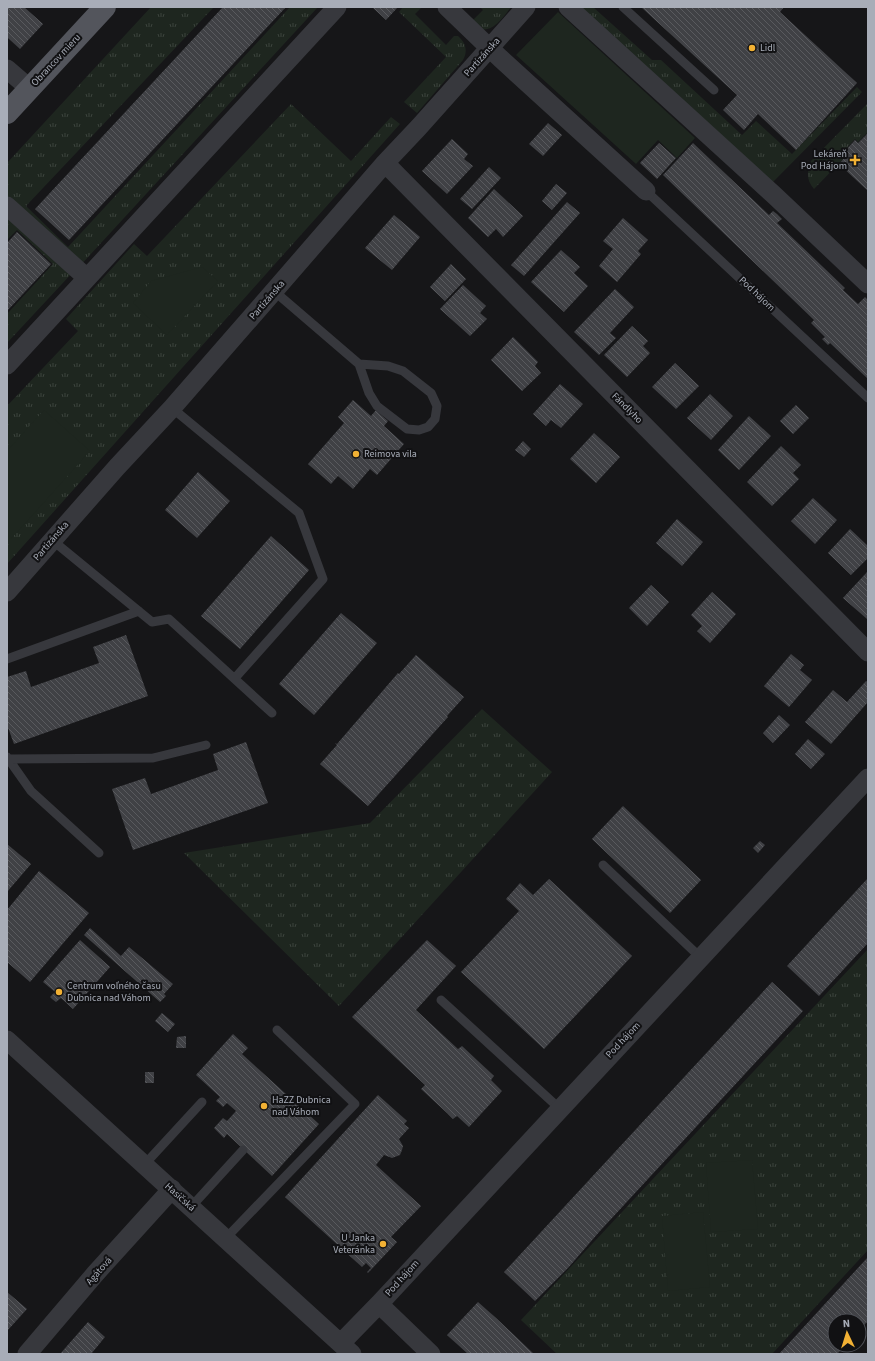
<svg xmlns="http://www.w3.org/2000/svg" width="875" height="1361" font-family="'Source Sans 3',sans-serif">
<style>
.grass{fill:url(#grass-tufts)}
.park{fill:#1e261f}
.building{fill:url(#building-back-hatch)}
.lines{fill:none;stroke-linecap:round;stroke-linejoin:round}
.lane{stroke:#37383d;stroke-width:9}
.street{stroke:#37383d;stroke-width:19}
.primary{stroke:#53555c;stroke-width:22}
.poi-dot{fill:#f2b134;stroke:#111113;stroke-width:1.5}
.labels{text-anchor:middle;dominant-baseline:central;stroke-width:4;stroke-linejoin:round;paint-order:stroke}
.poi-label{font-size:10px;fill:#a8adb8;stroke:#111113;text-anchor:start}
.street-label{font-size:10px;fill:#a8adb8;stroke:#111113}
</style>
<defs>
<pattern id="grass-tufts" width="24" height="20" patternUnits="userSpaceOnUse"><rect width="24" height="20" fill="#1e261f"/><path d="M3 7l-1-3M5 7V3M7 7l1-3M15 17l-1-3M17 17v-4M19 17l1-3" fill="none" stroke="#3c433d"/></pattern>
<pattern id="building-back-hatch" width="6" height="6" patternUnits="userSpaceOnUse"><rect width="6" height="6" fill="#404145"/><path d="M-1 5l2 2M0 0l6 6M5-1l2 2" fill="none" stroke="#595a5e"/></pattern>
</defs>
<rect width="100%" height="100%" fill="#161618"/>
<path class="grass" d="M 151,7 L 214,7 L 26,206 L 68,247 L 290,7 L 318,7 L 78,268 L 7,201 L 7,163 Z
M 403,7 L 422,7 L 415,14 L 446,45 L 454,36 L 458,36 C 466,43 468,51 463,60 L 417,113 L 404,102 L 446,57 L 399,12 Z
M 480,7 L 511,7 C 504,16 492,35 478,28 C 476,27 473,24 471,22 L 483,10 Z
M 580,7 L 593,7 L 652,60 L 661,60 L 742,135 L 756,121 L 792,154 L 857,87 L 862,92 L 772,183 Z
M 868,103 L 868,132 L 858,142 L 855,139 L 843,152 L 846,156 L 814,189 C 806,180 807,172 811,161 Z
M 291,104 L 351,161 L 391,117 L 400,124 L 7,564 L 7,406 L 78,331 L 66,319 L 134,244 L 147,256 Z
M 7,210 L 74,271 L 7,343 L 7,314 L 53,264 L 17,230 L 7,240 Z
M 482,709 L 552,772 L 339,1006 L 184,853 L 370,823 Z
M 868,949 L 868,1250 L 772,1354 L 557,1354 L 521,1320 Z"/>
<path class="park" d="M 558,12 L 695,138 L 677,158 L 658,140 L 636,164 L 516,55 Z
M 202,267 L 218,281 L 167,335 L 133,303 L 151,281 Z
M 44,410 L 90,451 L 11,539 L 7,535 L 7,451 Z
M 752,1160 L 758,1229 L 711,1232 L 706,1163 Z
M 703,1212 L 710,1287 L 668,1291 L 662,1216 Z"/>
<path class="building" d="M 7,7 L 24,7 L 43,24 L 20,49 L 7,37 Z
M 223,7 L 286,7 L 69,240 L 35,209 Z
M 372,7 L 398,7 L 386,20 Z
M 641,7 L 784,7 L 780,12 L 857,83 L 796,150 L 758,114 L 744,130 L 723,110 L 737,95 Z
M 548,123 L 562,135 L 543,156 L 529,144 Z
M 868,133 L 868,191 L 839,164 L 846,156 L 843,153 L 855,140 L 858,143 Z
M 452,139 L 468,154 L 464,159 L 473,166 L 447,194 L 422,171 Z
M 659,143 L 676,158 L 657,179 L 640,163 Z
M 693,143 L 769,215 L 773,211 L 777,214 L 782,219 L 777,223 L 845,288 L 843,290 L 858,304 L 865,297 L 868,300 L 868,379 L 830,343 L 828,345 L 822,339 L 825,337 L 811,323 L 814,320 L 663,175 Z
M 489,167 L 501,178 L 472,209 L 460,199 Z
M 556,184 L 567,193 L 552,210 L 542,201 Z
M 494,189 L 523,216 L 503,237 L 496,229 L 488,237 L 468,218 Z
M 567,202 L 580,213 L 524,276 L 511,265 Z
M 394,215 L 420,237 L 392,270 L 365,248 Z
M 623,218 L 648,240 L 638,251 L 641,254 L 617,282 L 599,266 L 613,249 L 603,241 Z
M 17,232 L 51,264 L 7,311 L 7,243 Z
M 561,250 L 580,267 L 574,273 L 588,286 L 564,312 L 531,282 Z
M 451,264 L 466,279 L 445,301 L 430,287 Z
M 463,285 L 486,306 L 480,313 L 487,319 L 470,336 L 440,309 Z
M 615,289 L 634,307 L 610,333 L 616,338 L 599,355 L 574,332 Z
M 632,326 L 648,341 L 643,346 L 650,353 L 627,377 L 604,355 Z
M 513,337 L 538,362 L 535,366 L 541,373 L 522,391 L 491,360 Z
M 675,363 L 699,386 L 676,409 L 652,387 Z
M 560,384 L 583,404 L 561,428 L 551,420 L 546,426 L 533,414 Z
M 710,394 L 733,416 L 711,440 L 687,418 Z
M 353,400 L 371,416 L 376,410 L 381,415 L 388,421 L 384,426 L 404,444 L 377,475 L 370,469 L 353,489 L 338,476 L 331,484 L 308,464 L 344,423 L 338,417 Z
M 796,405 L 809,418 L 793,434 L 780,421 Z
M 749,416 L 771,436 L 739,470 L 718,450 Z
M 594,433 L 620,457 L 596,483 L 570,459 Z
M 523,441 L 531,449 L 524,457 L 515,450 Z
M 781,446 L 801,465 L 793,473 L 799,479 L 772,506 L 747,482 Z
M 198,472 L 230,501 L 197,538 L 165,510 Z
M 813,498 L 837,520 L 815,544 L 791,521 Z
M 677,519 L 703,542 L 682,566 L 656,543 Z
M 850,529 L 868,546 L 868,558 L 851,575 L 828,553 Z
M 271,536 L 309,570 L 240,649 L 201,616 Z
M 868,571 L 868,617 L 867,619 L 843,598 Z
M 651,585 L 669,602 L 647,626 L 629,608 Z
M 712,592 L 736,614 L 710,643 L 697,631 L 702,626 L 691,615 Z
M 341,613 L 377,643 L 314,715 L 279,684 Z
M 126,635 L 148,696 L 14,744 L 7,725 L 7,677 L 26,671 L 31,687 L 99,663 L 93,647 Z
M 791,654 L 804,665 L 800,670 L 812,680 L 789,707 L 764,686 Z
M 416,655 L 464,697 L 447,716 L 448,717 L 368,806 L 320,764 L 337,745 L 335,743 L 337,744 L 398,673 L 399,674 Z
M 866,681 L 868,682 L 868,702 L 831,744 L 805,722 L 833,690 L 847,702 Z
M 779,715 L 790,725 L 773,743 L 763,733 Z
M 808,739 L 825,754 L 811,769 L 795,754 Z
M 246,742 L 268,803 L 133,850 L 112,789 L 145,778 L 151,794 L 218,770 L 213,754 Z
M 623,806 L 701,880 L 670,913 L 592,839 Z
M 760,841 L 765,845 L 758,853 L 753,848 Z
M 7,844 L 31,864 L 7,892 Z
M 39,871 L 89,913 L 30,982 L 7,962 L 7,910 Z
M 868,878 L 868,943 L 819,996 L 787,966 Z
M 549,879 L 632,956 L 544,1049 L 461,972 L 519,911 L 506,899 L 520,883 L 533,895 Z
M 90,928 L 121,956 L 129,947 L 173,984 L 164,994 L 166,996 L 160,1002 L 84,935 Z
M 80,940 L 110,967 L 73,1009 L 61,998 L 56,1002 L 52,999 L 50,997 L 55,992 L 43,982 Z
M 427,940 L 456,966 L 416,1010 L 458,1049 L 462,1046 L 494,1076 L 491,1080 L 502,1091 L 469,1127 L 457,1116 L 453,1119 L 447,1113 L 421,1089 L 425,1085 L 352,1017 Z
M 772,982 L 803,1011 L 600,1231 L 568,1268 L 535,1301 L 504,1272 Z
M 162,1013 L 175,1024 L 168,1032 L 155,1021 Z
M 233,1034 L 248,1048 L 242,1054 L 319,1124 L 272,1176 L 227,1134 L 224,1138 L 214,1128 L 223,1118 L 227,1121 L 236,1111 L 227,1103 L 223,1107 L 220,1104 L 216,1101 L 220,1097 L 196,1075 Z
M 186,1036 L 186,1048 L 176,1048 L 177,1037 Z
M 145,1072 L 154,1072 L 154,1083 L 145,1083 Z
M 378,1095 L 407,1121 L 404,1124 L 409,1128 L 399,1139 L 403,1146 L 402,1150 L 400,1155 L 392,1158 L 384,1155 L 376,1165 L 421,1206 L 391,1237 L 397,1242 L 368,1273 L 367,1272 L 371,1268 L 366,1263 L 362,1267 L 285,1197 Z
M 868,1257 L 868,1321 L 859,1330 L 859,1321 L 835,1321 L 835,1345 L 846,1345 L 837,1354 L 779,1354 Z
M 7,1292 L 27,1309 L 7,1331 Z
M 478,1302 L 496,1318 L 534,1354 L 468,1354 L 447,1335 Z
M 88,1322 L 105,1337 L 96,1348 L 91,1354 L 60,1354 Z"/>
<g class="lines">
<path class="lane" d="M 623,7 L 714,90
M 646,191 L 868,398
M 274,291 L 359,364
M 359,364 L 388,366 L 403,371 L 431,393 L 437,406 L 435,419 L 428,427 L 419,430 L 407,429 L 377,406 L 369,393 Z
M 172,408 L 299,513 L 323,579 L 235,678
M 52,540 L 152,622 L 169,619 L 272,713
M 7,659 L 139,611
M 7,757 L 31,791 L 99,853
M 8,759 L 153,758 L 206,745
M 603,865 L 700,957
M 441,1000 L 559,1108
M 145,1164 L 202,1102
M 191,1207 L 243,1150
M 226,1238 L 355,1104 L 277,1030"/>
<path class="street" d="M 447,7 L 500,58 L 646,191
M 568,7 L 774,195 L 868,284
M 7,69 L 29,88
M 385,163 L 868,652
M 7,206 L 87,278
M 7,365 L 337,7
M 7,592 L 117,467 L 172,408 L 274,291 L 385,163 L 419,127 L 526,7
M 7,1040 L 352,1354
M 379,1304 L 431,1354
M 341,1343 L 379,1304 L 868,778
M 27,1354 L 95,1274 L 172,1189"/>
<path class="primary" d="M 7,113 L 105,7"/>
</g>
<g class="poi-dot">
<circle cx="752" cy="48" r="4"/>
<path d="M853 154h4v4h4v4h-4v4h-4v-4h-4v-4h4z"/>
<circle cx="356" cy="454" r="4"/>
<circle cx="59" cy="992" r="4"/>
<circle cx="264" cy="1106" r="4"/>
<circle cx="383" cy="1244" r="4"/>
</g>
<g class="labels">
<g class="poi-label">
<text x="760" y="48">Lidl</text>
<text x="847" y="154" text-anchor="end">Lekáreň<tspan x="847" dy="12">Pod Hájom</tspan></text>
<text x="364" y="454">Reimova vila</text>
<text x="67" y="986">Centrum voľného času<tspan x="67" dy="12">Dubnica nad Váhom</tspan></text>
<text x="272" y="1100">HaZZ Dubnica<tspan x="272" dy="12">nad Váhom</tspan></text>
<text x="375" y="1238" text-anchor="end">U Janka<tspan x="375" dy="12">Veteránka</tspan></text>
</g>
<g class="street-label">
<text transform="translate(482 57) rotate(-48)">Partizánska</text>
<text transform="translate(56 60) rotate(-47)">Obrancov mieru</text>
<text transform="translate(757 294) rotate(43)">Pod hájom</text>
<text transform="translate(267 300) rotate(-49)">Partizánska</text>
<text transform="translate(627 408) rotate(45)">Fándlyho</text>
<text transform="translate(51 541) rotate(-49)">Partizánska</text>
<text transform="translate(623 1040) rotate(-47)">Pod hájom</text>
<text transform="translate(180 1197) rotate(42)">Hasičská</text>
<text transform="translate(99 1271) rotate(-49)">Agátová</text>
<text transform="translate(402 1278) rotate(-48)">Pod hájom</text>
</g>
</g>
<rect width="875" height="1361" fill="none" stroke="#a8adb8" stroke-width="16"/>
<g transform="translate(847 1333) rotate(356)"><circle r="19" fill="#111113" stroke="#4d4f55"/>
<path d="M0-3L7 15L0 10L-7 15Z" fill="#f2b134"/>
<text y="-6" font-size="11" font-weight="bold" text-anchor="middle" fill="#a8adb8">N</text>
</g>
</svg>
